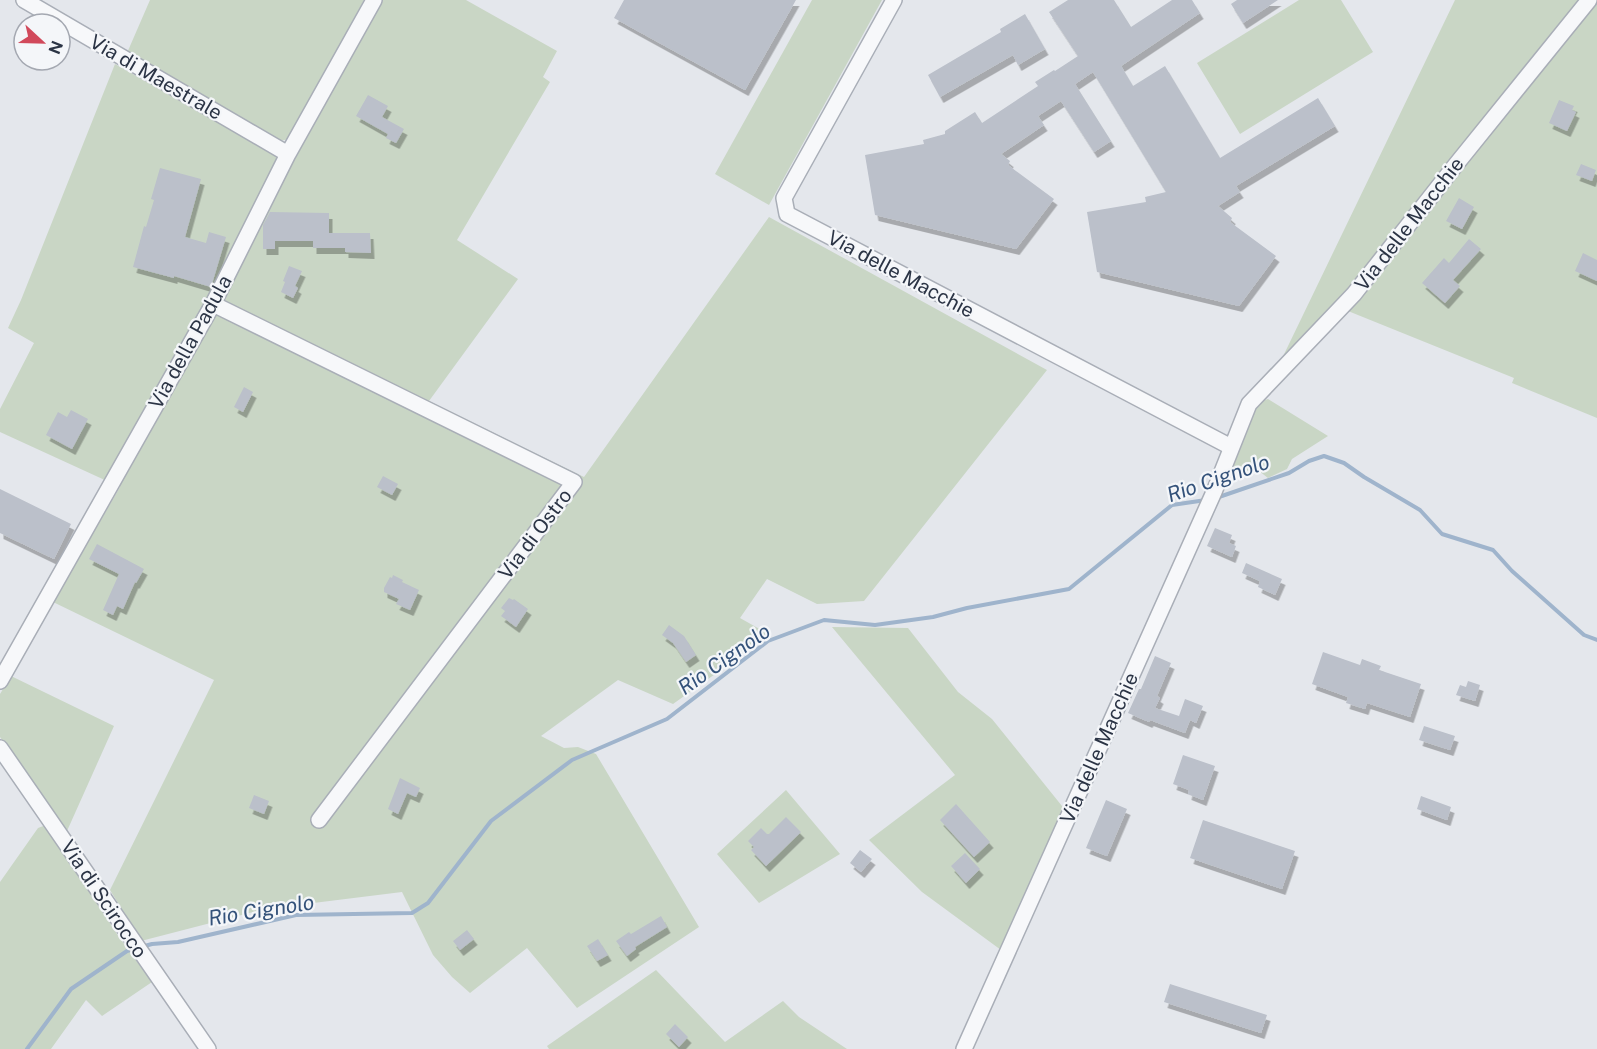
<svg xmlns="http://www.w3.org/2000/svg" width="1597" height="1049" font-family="'Public Sans',sans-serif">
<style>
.green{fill:#c9d6c5}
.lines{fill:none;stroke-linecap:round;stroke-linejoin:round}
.stream{stroke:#9fb4cc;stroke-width:4}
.building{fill:#bbc0ca;filter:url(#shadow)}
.street-casing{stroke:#a9aeb7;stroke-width:18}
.street{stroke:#f7f8fa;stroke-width:15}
.labels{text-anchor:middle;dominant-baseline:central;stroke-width:4.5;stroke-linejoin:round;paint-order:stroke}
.street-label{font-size:20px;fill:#2b3445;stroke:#f4f6f9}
.water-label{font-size:21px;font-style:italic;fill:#34527a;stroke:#f4f6f9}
</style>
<defs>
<filter id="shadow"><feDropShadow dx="3.5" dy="6" stdDeviation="0" flood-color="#0004"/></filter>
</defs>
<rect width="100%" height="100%" fill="#e4e7ec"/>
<path class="green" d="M 150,0 L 364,0 L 289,139 L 280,141 L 127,53 Z
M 383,0 L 466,0 L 557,51 L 543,77 L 550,82 L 457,240 L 518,279 L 429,401 L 584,477 L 769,217 L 1047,370 L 864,601 L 817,604 L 767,579 L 740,618 L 770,635 L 673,704 L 618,680 L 541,736 L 564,748 L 578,747 L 596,754 L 699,927 L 577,1008 L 527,948 L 470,993 L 452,977 L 433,955 L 402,892 L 265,909 L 141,941 L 110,890 L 214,680 L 53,602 L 120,487 L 0,432 L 0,409 L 34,343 L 8,328 L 21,300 L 115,64 L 292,164 Z
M 812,0 L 882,0 L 769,205 L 715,174 Z
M 1299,0 L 1341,0 L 1373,52 L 1240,134 L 1197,63 Z
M 1455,0 L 1597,0 L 1597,418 L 1512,383 L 1514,378 L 1348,311 L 1275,373 Z
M 1268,399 L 1328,436 L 1292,459 L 1287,469 L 1268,478 L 1259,471 L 1230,471 L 1259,402 Z
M 832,627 L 908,628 L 958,692 L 992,719 L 1066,811 L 1001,950 L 922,892 L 869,840 L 955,775 Z
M 11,676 L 114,726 L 67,831 L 0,737 L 0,694 Z
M 786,790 L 840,854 L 759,903 L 717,854 Z
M 46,825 L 119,937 L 152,982 L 102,1016 L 86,1000 L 51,1049 L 0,1049 L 0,882 L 38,828 Z
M 656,970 L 725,1042 L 783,1001 L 799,1017 L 847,1049 L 549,1049 L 547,1046 Z"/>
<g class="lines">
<path class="stream" d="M 1216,498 L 1289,473 L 1309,461 L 1324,456 L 1344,463 L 1364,477 L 1420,510 L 1442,534 L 1493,550 L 1512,571 L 1584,635 L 1597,640
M 141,947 L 152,944 L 178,942 L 296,915 L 412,913 L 428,903 L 491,821 L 572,760 L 667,719 L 768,641 L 824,620 L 875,625 L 933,617 L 967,608 L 1069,589 L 1172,505 L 1206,500
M 27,1049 L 71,989 L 127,951 L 134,949"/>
</g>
<path class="building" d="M 624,0 L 796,0 L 745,90 L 614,18 Z
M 1068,0 L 1114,0 L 1131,27 L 1172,0 L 1192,0 L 1200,13 L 1121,66 L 1133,86 L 1165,66 L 1220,158 L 1318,98 L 1335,126 L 1236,186 L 1240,192 L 1218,206 L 1232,218 L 1230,222 L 1276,256 L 1239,306 L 1097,272 L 1087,212 L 1146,202 L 1145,197 L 1166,192 L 1093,72 L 1075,84 L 1111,141 L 1094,152 L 1061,101 L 1038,116 L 1044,125 L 1001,154 L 1010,161 L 1008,165 L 1054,199 L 1016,249 L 875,215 L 865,155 L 924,144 L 923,140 L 945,134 L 945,131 L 975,112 L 982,123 L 1038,86 L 1035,82 L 1054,70 L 1055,71 L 1078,56 L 1049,12 Z
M 1237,0 L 1278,0 L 1243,23 L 1231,4 Z
M 1025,14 L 1045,49 L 1018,65 L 1013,55 L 940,97 L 928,75 L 1001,32 L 1000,29 Z
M 368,95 L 388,106 L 382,117 L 404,129 L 396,143 L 386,138 L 388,134 L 356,116 Z
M 1559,100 L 1574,106 L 1572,110 L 1576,112 L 1567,131 L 1549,123 Z
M 1581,164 L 1596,170 L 1592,181 L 1576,175 Z
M 160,168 L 201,179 L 185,237 L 206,243 L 209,232 L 226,237 L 211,287 L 174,276 L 174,278 L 133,267 L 144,226 L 146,227 L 154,200 L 151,199 Z
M 1459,198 L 1474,207 L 1462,229 L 1446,221 Z
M 270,212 L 329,213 L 329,233 L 370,233 L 371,253 L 345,252 L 345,248 L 313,248 L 313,241 L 275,241 L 275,249 L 263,249 L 263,225 Z
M 1469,239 L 1481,249 L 1453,280 L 1460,286 L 1445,303 L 1422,283 L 1444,258 L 1449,263 Z
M 1583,253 L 1597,260 L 1597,281 L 1575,271 Z
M 289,266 L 302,271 L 295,286 L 298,288 L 293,298 L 281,292 L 285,282 L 283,281 Z
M 244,387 L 253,392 L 243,412 L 234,407 Z
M 71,410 L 88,419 L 72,449 L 46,435 L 58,412 L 67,417 Z
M 383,476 L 398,484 L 392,495 L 377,487 Z
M 0,489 L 71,524 L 54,559 L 0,533 Z
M 1215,528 L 1232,535 L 1229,543 L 1236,546 L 1232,557 L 1207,546 Z
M 97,544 L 144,569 L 136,583 L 135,582 L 123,609 L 117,606 L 113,615 L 103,610 L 119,574 L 89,559 Z
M 1246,563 L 1282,579 L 1275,595 L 1258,587 L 1260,581 L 1242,573 Z
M 393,575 L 403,580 L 402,582 L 419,590 L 410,610 L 396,604 L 399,599 L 384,592 L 384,588 L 390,577 L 392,578 Z
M 509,598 L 513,600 L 514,599 L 528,609 L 516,627 L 501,616 L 505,611 L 501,608 Z
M 669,625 L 684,636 L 696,655 L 686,662 L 673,643 L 662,635 Z
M 1323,652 L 1360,665 L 1362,659 L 1381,666 L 1379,670 L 1421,684 L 1410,717 L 1367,703 L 1365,709 L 1346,703 L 1348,697 L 1312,684 Z
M 1155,656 L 1171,663 L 1157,696 L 1160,698 L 1155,708 L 1179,716 L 1185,699 L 1203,706 L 1196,723 L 1190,720 L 1185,733 L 1150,720 L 1149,722 L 1128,713 L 1139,689 L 1141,689 Z
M 1468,681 L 1480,685 L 1475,701 L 1456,695 L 1460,685 L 1466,687 Z
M 1424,726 L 1455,736 L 1450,750 L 1419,740 Z
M 1183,755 L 1215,766 L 1203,800 L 1188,794 L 1189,790 L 1173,784 Z
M 400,778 L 420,788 L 416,797 L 407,793 L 398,814 L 388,809 Z
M 254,795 L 269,801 L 264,814 L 249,808 Z
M 1421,796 L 1451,807 L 1447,820 L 1417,809 Z
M 1106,800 L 1127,809 L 1107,856 L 1086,848 Z
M 956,804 L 990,842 L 974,857 L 940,820 Z
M 786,817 L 801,832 L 766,866 L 751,850 L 754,847 L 748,841 L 761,828 L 767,834 L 769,834 Z
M 1203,820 L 1295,851 L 1282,889 L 1190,858 Z
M 860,850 L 872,859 L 861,872 L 850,863 Z
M 965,853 L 980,869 L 966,883 L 951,866 Z
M 661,916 L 667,927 L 635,947 L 636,949 L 627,956 L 616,941 L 629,932 L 631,934 Z
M 467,930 L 474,939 L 460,950 L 453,941 Z
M 598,939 L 608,955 L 597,961 L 587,946 Z
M 1170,984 L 1267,1015 L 1261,1033 L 1164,1002 Z
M 675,1024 L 688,1037 L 679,1047 L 666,1034 Z"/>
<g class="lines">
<g class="street-casing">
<path id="street" d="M 24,0 L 288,154
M 894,0 L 784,198 L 787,214 L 1231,447
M 213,304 L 574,482 L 319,820
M 0,681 L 213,304 L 288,154 L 374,0
M 0,748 L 208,1049
M 964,1049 L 1214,492 L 1249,404 L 1354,294 L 1454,167 L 1589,0"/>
</g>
<use href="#street" class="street"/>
</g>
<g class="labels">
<g class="street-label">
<text transform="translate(156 77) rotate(30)">Via di Maestrale</text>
<text transform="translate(1409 224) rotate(-52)">Via delle Macchie</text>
<text transform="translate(901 274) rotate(28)">Via delle Macchie</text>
<text transform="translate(190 342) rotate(-61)">Via della Padula</text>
<text transform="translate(535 534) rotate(-53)">Via di Ostro</text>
<text transform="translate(1099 748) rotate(-66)">Via delle Macchie</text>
<text transform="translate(104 899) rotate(56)">Via di Scirocco</text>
</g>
<g class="water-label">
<text transform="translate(1218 478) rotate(-19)">Rio Cignolo</text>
<text transform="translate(724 659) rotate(-35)">Rio Cignolo</text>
<text transform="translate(261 910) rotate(-9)">Rio Cignolo</text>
</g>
</g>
<g transform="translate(42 42) rotate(112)"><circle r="28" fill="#f4f6f9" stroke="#a4a8b1" stroke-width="1.5"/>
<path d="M0-4.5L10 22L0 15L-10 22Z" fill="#d1495b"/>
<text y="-9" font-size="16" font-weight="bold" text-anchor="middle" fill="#2b3445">N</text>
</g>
</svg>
